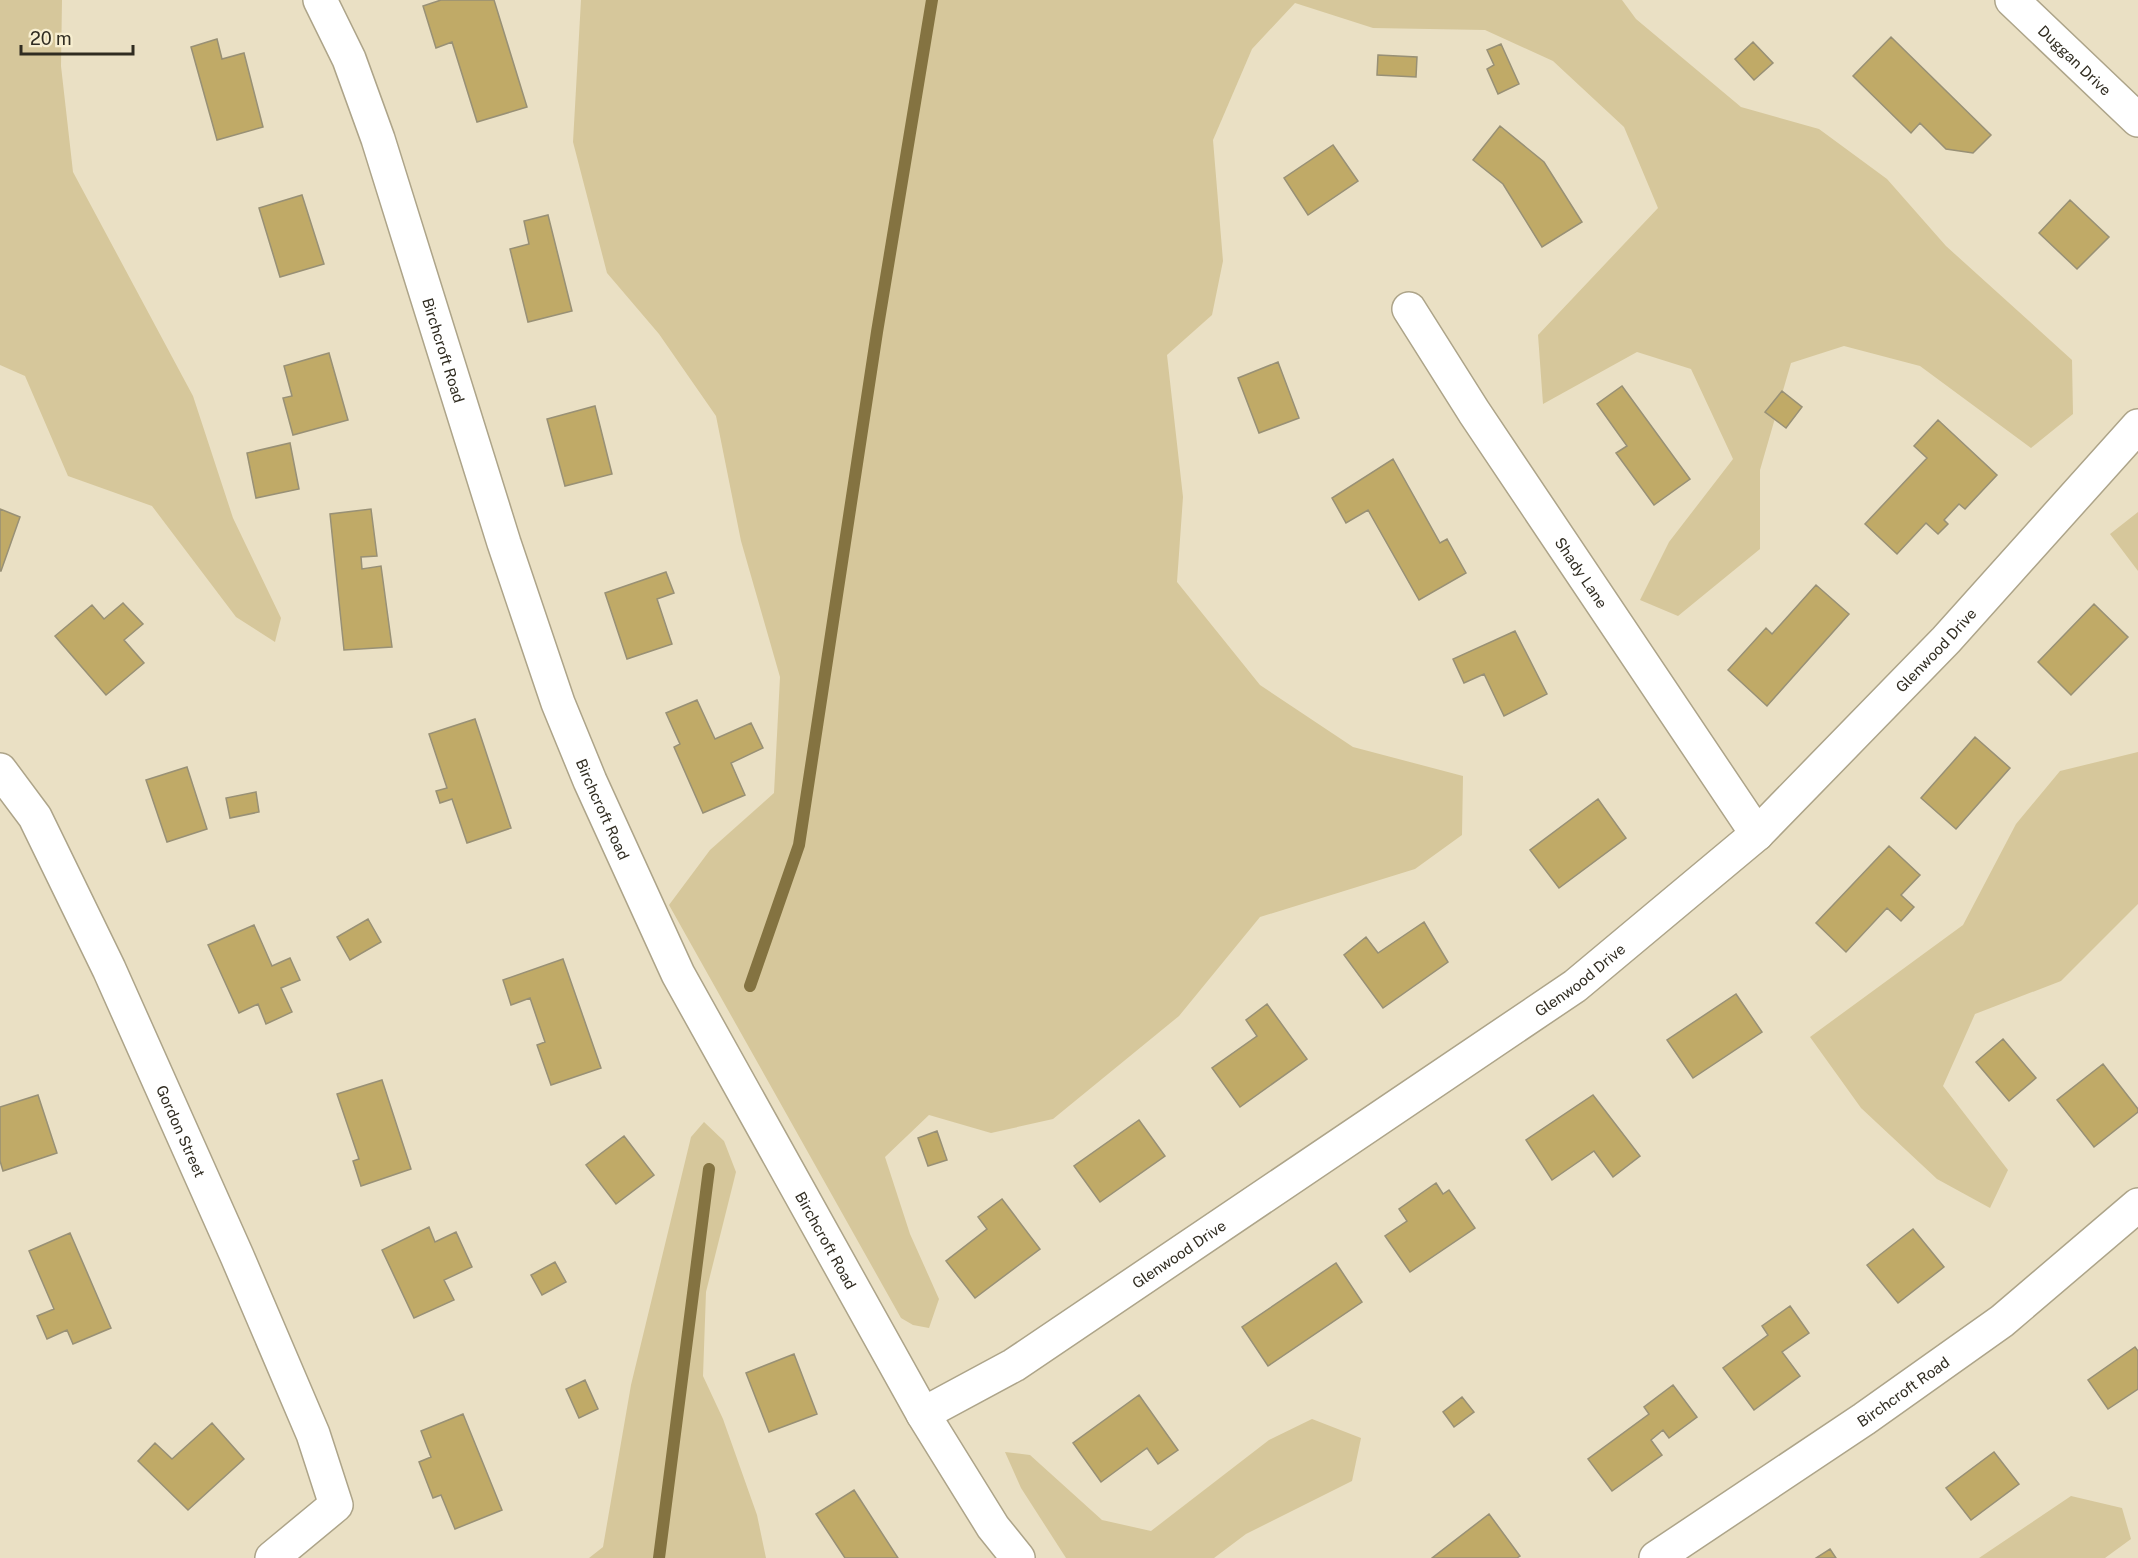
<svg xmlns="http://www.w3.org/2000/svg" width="2138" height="1558" font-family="'Public Sans',sans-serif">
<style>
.green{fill:#d6c79b}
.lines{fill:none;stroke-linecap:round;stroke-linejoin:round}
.stream{stroke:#847341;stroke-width:12}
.building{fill:#c0aa67;stroke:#989075;stroke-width:1.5}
.street-casing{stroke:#ada489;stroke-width:36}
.street{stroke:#fff;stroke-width:33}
.labels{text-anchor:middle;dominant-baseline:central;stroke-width:5;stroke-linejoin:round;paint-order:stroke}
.street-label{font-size:15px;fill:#302c21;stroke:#f7eed0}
</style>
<rect width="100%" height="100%" fill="#eae0c4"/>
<path class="green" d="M 0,0 L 62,0 L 61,66 L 73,172 L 193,396 L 233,518 L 281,618 L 275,642 L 236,617 L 152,506 L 68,476 L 25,376 L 0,365 Z
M 581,0 L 1622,0 L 1636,19 L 1741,107 L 1819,129 L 1887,179 L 1946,246 L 2072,360 L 2073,414 L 2031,448 L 1920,366 L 1844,346 L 1791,363 L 1760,470 L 1760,549 L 1678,616 L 1640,600 L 1669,542 L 1733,459 L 1691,369 L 1637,352 L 1543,404 L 1538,335 L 1658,208 L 1624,127 L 1553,61 L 1485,30 L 1373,28 L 1295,3 L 1252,49 L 1213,140 L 1223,261 L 1212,315 L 1167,355 L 1183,497 L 1177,582 L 1260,685 L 1353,747 L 1463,776 L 1462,835 L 1415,869 L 1260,917 L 1179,1016 L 1053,1119 L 991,1133 L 929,1115 L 885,1157 L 910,1234 L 939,1299 L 929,1328 L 913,1325 L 901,1318 L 669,905 L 710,850 L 774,793 L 780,677 L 741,541 L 716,416 L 659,334 L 607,273 L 573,142 Z
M 2138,512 L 2138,571 L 2110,534 Z
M 2138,752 L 2138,904 L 2061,981 L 1975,1014 L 1943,1086 L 2008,1170 L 1990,1208 L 1937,1179 L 1861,1108 L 1810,1037 L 1963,925 L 2016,824 L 2060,771 Z
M 704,1122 L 724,1141 L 736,1172 L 706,1292 L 703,1376 L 723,1419 L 757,1515 L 766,1558 L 589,1558 L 603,1547 L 631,1385 L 691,1137 Z
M 1312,1419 L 1361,1438 L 1352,1481 L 1246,1534 L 1214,1558 L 1066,1558 L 1021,1488 L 1005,1452 L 1030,1455 L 1102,1520 L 1151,1531 L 1269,1440 Z
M 2071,1496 L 2122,1508 L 2131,1539 L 2105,1558 L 1979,1558 Z"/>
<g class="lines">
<path class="stream" d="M 750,986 L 799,845 L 877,332 L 932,0
M 659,1558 L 709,1169"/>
</g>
<path class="building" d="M 441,0 L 494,0 L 527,107 L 477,122 L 452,42 L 436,48 L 423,6 Z
M 1891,37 L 1991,135 L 1973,153 L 1946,149 L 1920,123 L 1911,133 L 1853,76 Z
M 217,39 L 222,59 L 244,53 L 263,127 L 217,140 L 191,47 Z
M 1753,42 L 1773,63 L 1754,80 L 1735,59 Z
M 1501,44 L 1519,84 L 1498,94 L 1487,69 L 1494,65 L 1487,50 Z
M 1378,55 L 1417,57 L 1416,77 L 1377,75 Z
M 1500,126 L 1544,162 L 1582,222 L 1542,247 L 1503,184 L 1473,160 Z
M 1333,145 L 1358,181 L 1308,215 L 1284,178 Z
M 302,195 L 324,264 L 280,277 L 259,208 Z
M 2070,200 L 2109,237 L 2077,269 L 2039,233 Z
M 548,215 L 572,311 L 528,322 L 510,249 L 529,244 L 524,221 Z
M 329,353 L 348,420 L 293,435 L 283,398 L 292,396 L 284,366 Z
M 1278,362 L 1299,418 L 1259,433 L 1238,378 Z
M 1622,386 L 1690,479 L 1654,505 L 1616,453 L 1627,446 L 1597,404 Z
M 1782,391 L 1802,407 L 1786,428 L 1765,412 Z
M 595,406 L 612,474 L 565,486 L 547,419 Z
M 1938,420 L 1997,475 L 1965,509 L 1959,504 L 1944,520 L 1948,524 L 1938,534 L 1926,523 L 1897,554 L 1865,524 L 1927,458 L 1914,446 Z
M 290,443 L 299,489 L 256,498 L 247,453 Z
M 1393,459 L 1440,543 L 1447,539 L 1466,573 L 1419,600 L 1368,510 L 1346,523 L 1332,498 Z
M 0,509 L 20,517 L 1,571 L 0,571 Z
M 371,509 L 377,556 L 361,557 L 362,569 L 381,566 L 392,647 L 344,650 L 330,514 Z
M 666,572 L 674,593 L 657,599 L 672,644 L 627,659 L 605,593 Z
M 1816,585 L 1849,614 L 1767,706 L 1728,670 L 1766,628 L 1772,634 Z
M 123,603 L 143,624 L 124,640 L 144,663 L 106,695 L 55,636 L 92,605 L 104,619 Z
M 2094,604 L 2128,637 L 2071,695 L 2038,662 Z
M 1515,631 L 1547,694 L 1504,716 L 1484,674 L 1464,683 L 1453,659 Z
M 697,700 L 715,739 L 751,723 L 763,748 L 731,763 L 745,795 L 703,813 L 674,747 L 680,744 L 666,713 Z
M 475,719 L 511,828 L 467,843 L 452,799 L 440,803 L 436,791 L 447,788 L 429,734 Z
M 1975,737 L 2010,768 L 1956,829 L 1921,798 Z
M 187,767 L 207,829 L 167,842 L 146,780 Z
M 256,792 L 259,812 L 230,818 L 226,798 Z
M 1598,799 L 1626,838 L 1559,888 L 1530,850 Z
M 1889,846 L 1920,875 L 1901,895 L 1914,907 L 1901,921 L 1887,908 L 1846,952 L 1816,923 Z
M 368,919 L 381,942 L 350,960 L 337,937 Z
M 1424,922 L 1448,962 L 1383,1008 L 1344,955 L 1366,937 L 1378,953 Z
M 254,925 L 272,966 L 290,958 L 300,980 L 281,988 L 292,1012 L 266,1024 L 258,1004 L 239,1013 L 208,945 Z
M 563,959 L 601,1068 L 551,1085 L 537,1045 L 545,1042 L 530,998 L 511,1005 L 503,980 Z
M 1736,994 L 1762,1032 L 1693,1078 L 1667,1040 Z
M 1267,1004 L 1307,1059 L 1240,1107 L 1212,1068 L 1257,1036 L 1246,1020 Z
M 2003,1039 L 2036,1078 L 2009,1101 L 1976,1062 Z
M 2103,1064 L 2138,1109 L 2138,1112 L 2094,1147 L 2057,1100 Z
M 382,1080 L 411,1169 L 361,1186 L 353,1161 L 359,1159 L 337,1094 Z
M 38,1095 L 57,1153 L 3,1171 L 0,1161 L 0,1107 Z
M 1593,1095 L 1640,1156 L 1613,1177 L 1594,1151 L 1552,1180 L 1526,1140 Z
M 1139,1120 L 1165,1156 L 1100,1202 L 1074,1166 Z
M 937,1131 L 947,1160 L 928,1166 L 918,1138 Z
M 624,1136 L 654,1175 L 616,1204 L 586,1165 Z
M 1436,1183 L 1443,1194 L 1449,1190 L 1475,1228 L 1410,1272 L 1385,1236 L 1407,1221 L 1399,1209 Z
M 1002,1199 L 1040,1249 L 975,1298 L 946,1261 L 987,1229 L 978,1217 Z
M 429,1227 L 435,1242 L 456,1232 L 472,1267 L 444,1280 L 454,1300 L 414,1318 L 382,1250 Z
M 1913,1229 L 1944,1267 L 1898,1303 L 1867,1265 Z
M 70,1233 L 111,1328 L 73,1344 L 67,1330 L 47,1339 L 37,1316 L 54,1309 L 29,1251 Z
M 555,1262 L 566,1282 L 542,1295 L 531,1275 Z
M 1336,1263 L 1362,1302 L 1268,1366 L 1242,1327 Z
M 1790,1306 L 1809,1333 L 1782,1352 L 1800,1376 L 1754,1410 L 1723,1368 L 1768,1335 L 1762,1326 Z
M 2135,1347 L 2138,1351 L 2138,1389 L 2108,1409 L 2088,1380 Z
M 794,1354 L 817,1414 L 769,1432 L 746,1373 Z
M 585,1380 L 598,1409 L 579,1418 L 566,1389 Z
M 1673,1385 L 1697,1417 L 1669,1438 L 1663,1430 L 1651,1440 L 1662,1455 L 1612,1491 L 1588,1459 L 1649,1414 L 1644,1407 Z
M 1139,1395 L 1178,1450 L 1158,1464 L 1147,1448 L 1101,1482 L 1073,1443 Z
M 1462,1397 L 1474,1412 L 1454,1427 L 1443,1412 Z
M 463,1414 L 502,1510 L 455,1529 L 441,1495 L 433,1498 L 419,1462 L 431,1457 L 421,1431 Z
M 212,1423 L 244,1459 L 188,1510 L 138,1461 L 155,1443 L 172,1459 Z
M 1994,1452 L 2019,1484 L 1971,1520 L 1946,1488 Z
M 854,1490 L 898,1558 L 845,1558 L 816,1514 Z
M 1489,1514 L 1520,1556 L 1517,1558 L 1432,1558 Z
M 1830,1549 L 1836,1558 L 1816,1558 Z"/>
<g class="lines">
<g class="street-casing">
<g id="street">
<path id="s1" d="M 320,0 L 349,59 L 378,139 L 504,543 L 558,703 L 590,781 L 678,974 L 923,1414 L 993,1527 L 1018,1558"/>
<path id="s2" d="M 2012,0 L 2138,120"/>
<path id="s3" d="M 1409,309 L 1474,412 L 1757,834"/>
<path id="s4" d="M 0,770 L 35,817 L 109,969 L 237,1256 L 313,1434 L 336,1505 L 272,1558"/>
<path id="s5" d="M 923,1414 L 1014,1365 L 1575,986 L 1757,834 L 1946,640 L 2138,426"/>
<path id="s6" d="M 1656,1558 L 1864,1419 L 2002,1321 L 2138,1205"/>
</g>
</g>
<use href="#street" class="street"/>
</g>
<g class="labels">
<g class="street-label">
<text stroke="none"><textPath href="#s2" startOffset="87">Duggan Drive</textPath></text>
<text stroke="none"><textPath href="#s1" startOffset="372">Birchcroft Road</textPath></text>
<text stroke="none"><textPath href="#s3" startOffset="315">Shady Lane</textPath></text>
<text stroke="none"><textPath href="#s5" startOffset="1274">Glenwood Drive</textPath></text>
<text stroke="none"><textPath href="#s1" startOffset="858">Birchcroft Road</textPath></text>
<text stroke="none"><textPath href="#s5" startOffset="788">Glenwood Drive</textPath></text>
<text stroke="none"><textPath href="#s4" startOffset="405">Gordon Street</textPath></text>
<text stroke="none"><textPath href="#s1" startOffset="1344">Birchcroft Road</textPath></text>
<text stroke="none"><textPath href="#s5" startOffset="302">Glenwood Drive</textPath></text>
<text stroke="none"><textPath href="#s6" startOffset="298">Birchcroft Road</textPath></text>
</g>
</g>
<path d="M21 45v9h112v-9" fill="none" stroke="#302c21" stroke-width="3"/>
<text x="30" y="45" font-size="18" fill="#302c21" stroke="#f7eed0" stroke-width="4.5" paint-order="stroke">20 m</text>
</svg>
